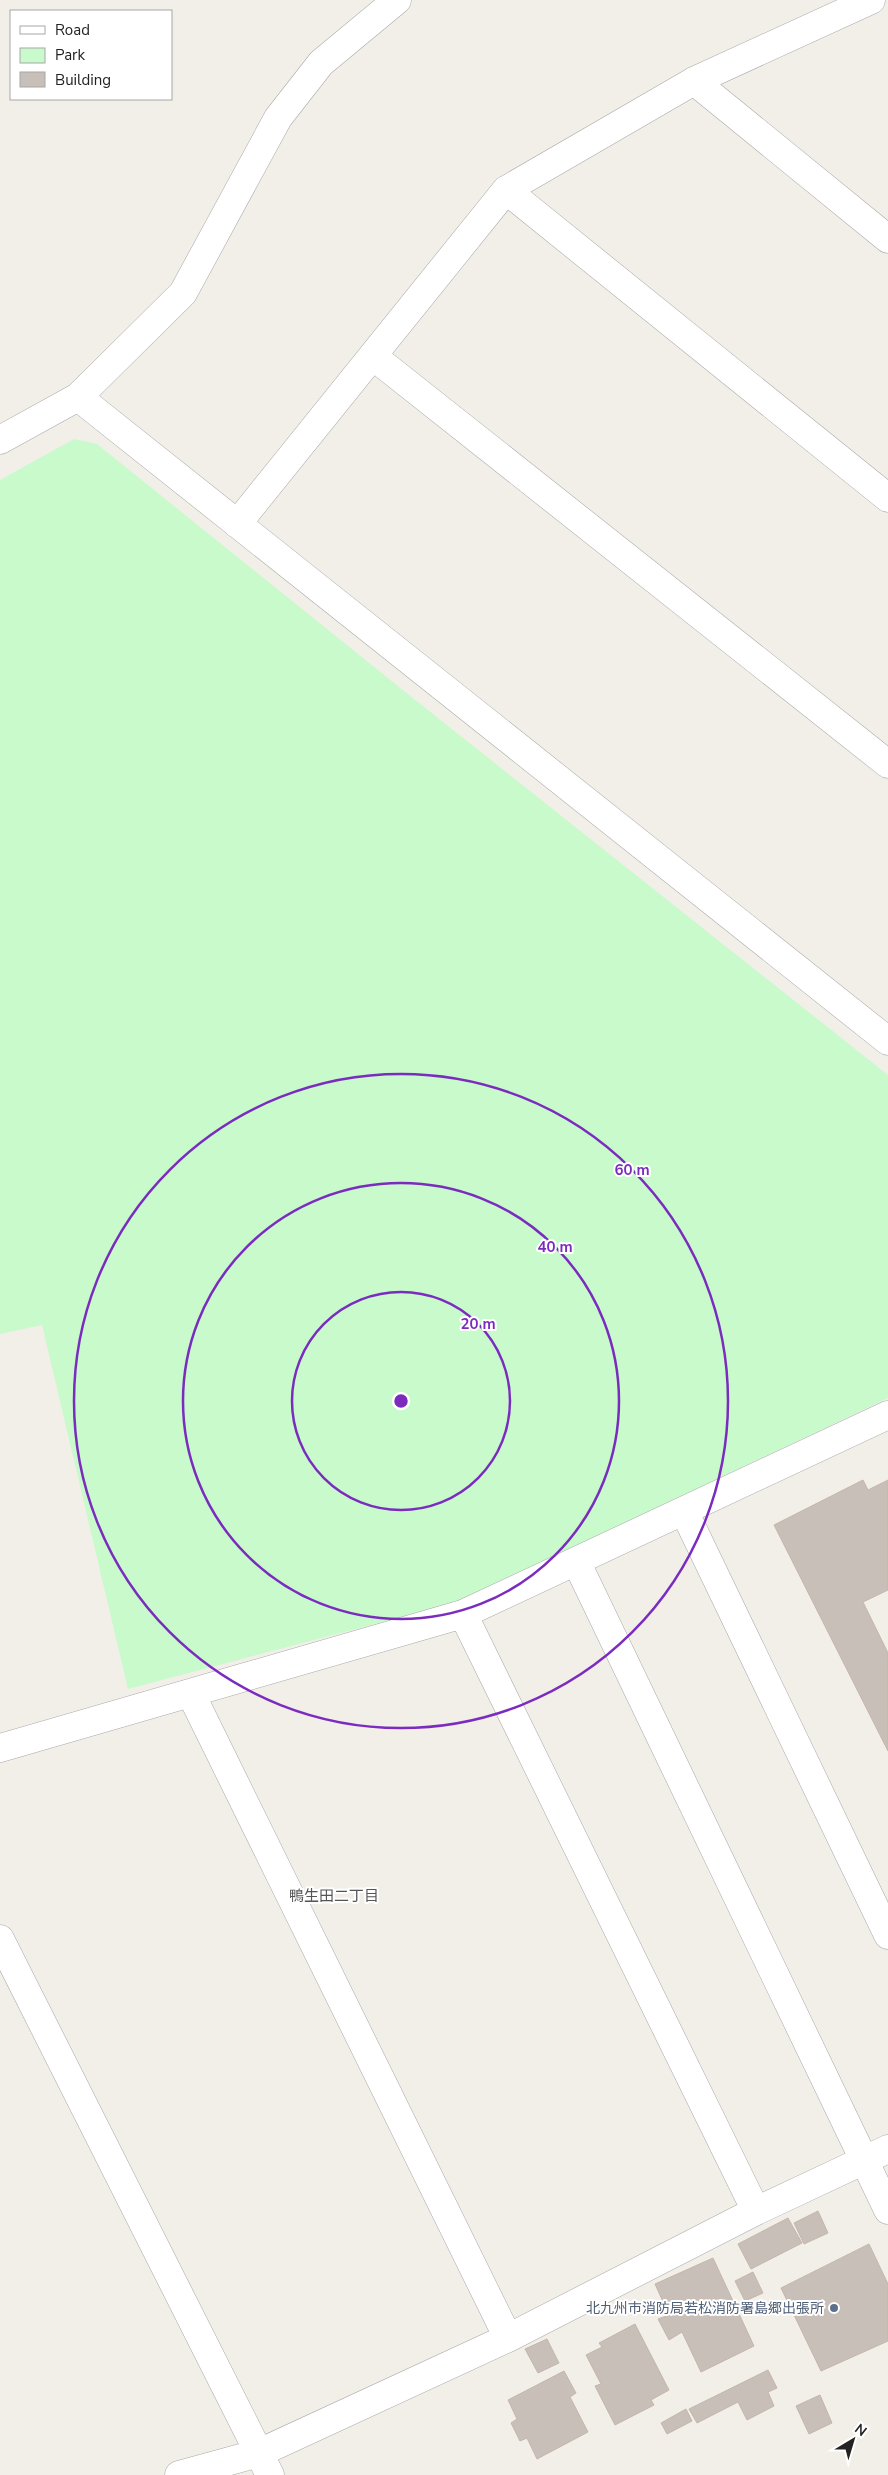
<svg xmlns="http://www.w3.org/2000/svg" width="888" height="2475" font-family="'Nunito Sans','Noto Sans JP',sans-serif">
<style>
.park{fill:#c8facc}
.building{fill:#c7bfb8;stroke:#c4b6ab}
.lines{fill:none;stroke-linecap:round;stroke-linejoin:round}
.minor-casing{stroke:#a9a9a9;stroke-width:29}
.minor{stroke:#fff;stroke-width:28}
.ring{fill:none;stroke:#7b2cbf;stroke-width:2.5}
.service-dot{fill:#5c6f8a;stroke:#fff;stroke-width:2}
.labels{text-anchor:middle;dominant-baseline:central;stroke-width:4;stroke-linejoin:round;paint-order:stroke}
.service-label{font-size:14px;fill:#4e5e75;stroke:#fff;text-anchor:end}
.neighbourhood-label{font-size:15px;fill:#555;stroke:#fff}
.centre{fill:#7b2cbf;stroke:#fff;stroke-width:2.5}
.ring-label{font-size:15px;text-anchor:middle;font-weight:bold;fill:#7b2cbf;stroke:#fff;stroke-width:4;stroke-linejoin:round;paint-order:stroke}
</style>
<rect width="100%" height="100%" fill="#f2efe9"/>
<path class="park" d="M 74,439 L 97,444 L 409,695 L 888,1075 L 888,1398 L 455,1603 L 128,1689 L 42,1325 L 0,1334 L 0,480 Z"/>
<path class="building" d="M 863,1480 L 868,1490 L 888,1480 L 888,1590 L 863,1602 L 888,1653 L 888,1751 L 774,1525 Z
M 818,2211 L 828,2233 L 804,2244 L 794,2223 Z
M 788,2218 L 802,2243 L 751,2269 L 738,2244 Z
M 869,2244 L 888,2284 L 888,2341 L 821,2371 L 781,2288 Z
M 713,2258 L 754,2346 L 701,2372 L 682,2332 L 669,2340 L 658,2319 L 669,2315 L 655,2284 Z
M 753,2272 L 763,2293 L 745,2301 L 735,2281 Z
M 635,2324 L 669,2390 L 651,2400 L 654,2405 L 615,2425 L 595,2386 L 601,2384 L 586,2355 L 602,2347 L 599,2343 Z
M 547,2339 L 559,2363 L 538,2373 L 525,2349 Z
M 768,2370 L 777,2388 L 768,2392 L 774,2406 L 747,2420 L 738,2402 L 697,2423 L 689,2409 Z
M 564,2371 L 576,2393 L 570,2397 L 588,2432 L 537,2459 L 527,2438 L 520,2441 L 511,2423 L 517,2419 L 508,2400 Z
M 820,2395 L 832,2423 L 809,2434 L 796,2406 Z
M 686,2409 L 692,2421 L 667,2434 L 661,2423 Z"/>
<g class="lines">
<g class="minor-casing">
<path id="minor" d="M 694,81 L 888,239
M 506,190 L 888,498
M 374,357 L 888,764
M 78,397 L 888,1041
M 0,440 L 78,397 L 183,293 L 278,118 L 321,63 L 397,0
M 237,524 L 506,190 L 694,81 L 871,0
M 684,1511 L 888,1935
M 576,1561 L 888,2210
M 463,1614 L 888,1415
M 191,1694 L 508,2338
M 0,1748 L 463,1614 L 756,2211
M 0,1939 L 270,2475
M 179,2475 L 259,2453 L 508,2338 L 756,2211 L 888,2149"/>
</g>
<use href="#minor" class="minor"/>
</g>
<g class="ring">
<circle cx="401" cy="1401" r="109"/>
<circle cx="401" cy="1401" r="218"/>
<circle cx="401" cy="1401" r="327"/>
</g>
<circle class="service-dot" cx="834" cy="2308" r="5"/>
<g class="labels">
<g class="service-label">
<text x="824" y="2308">北九州市消防局若松消防署島郷出張所</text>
</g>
<g class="neighbourhood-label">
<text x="334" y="1896">鴨生田二丁目</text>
</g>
</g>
<circle cx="401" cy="1401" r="8" class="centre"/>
<g class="ring-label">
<text x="632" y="1175">60 m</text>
<text x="555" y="1252">40 m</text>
<text x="478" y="1329">20 m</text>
</g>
<rect x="10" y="10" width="162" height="90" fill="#ffffff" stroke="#a7a7a7"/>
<rect x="20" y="26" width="25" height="8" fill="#ffffff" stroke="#a7a7a7"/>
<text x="55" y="35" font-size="15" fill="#222222">Road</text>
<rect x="20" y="48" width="25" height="15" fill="#c8facc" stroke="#a7a7a7"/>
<text x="55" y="60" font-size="15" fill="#222222">Park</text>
<rect x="20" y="72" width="25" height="15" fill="#c7bfb8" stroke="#a7a7a7"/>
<text x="55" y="85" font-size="15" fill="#222222">Building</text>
<g transform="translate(853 2440) rotate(38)" stroke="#ffffff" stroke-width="4" paint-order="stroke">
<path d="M0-4L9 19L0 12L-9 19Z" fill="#222222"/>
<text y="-8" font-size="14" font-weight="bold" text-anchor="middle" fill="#222222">N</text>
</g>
</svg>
